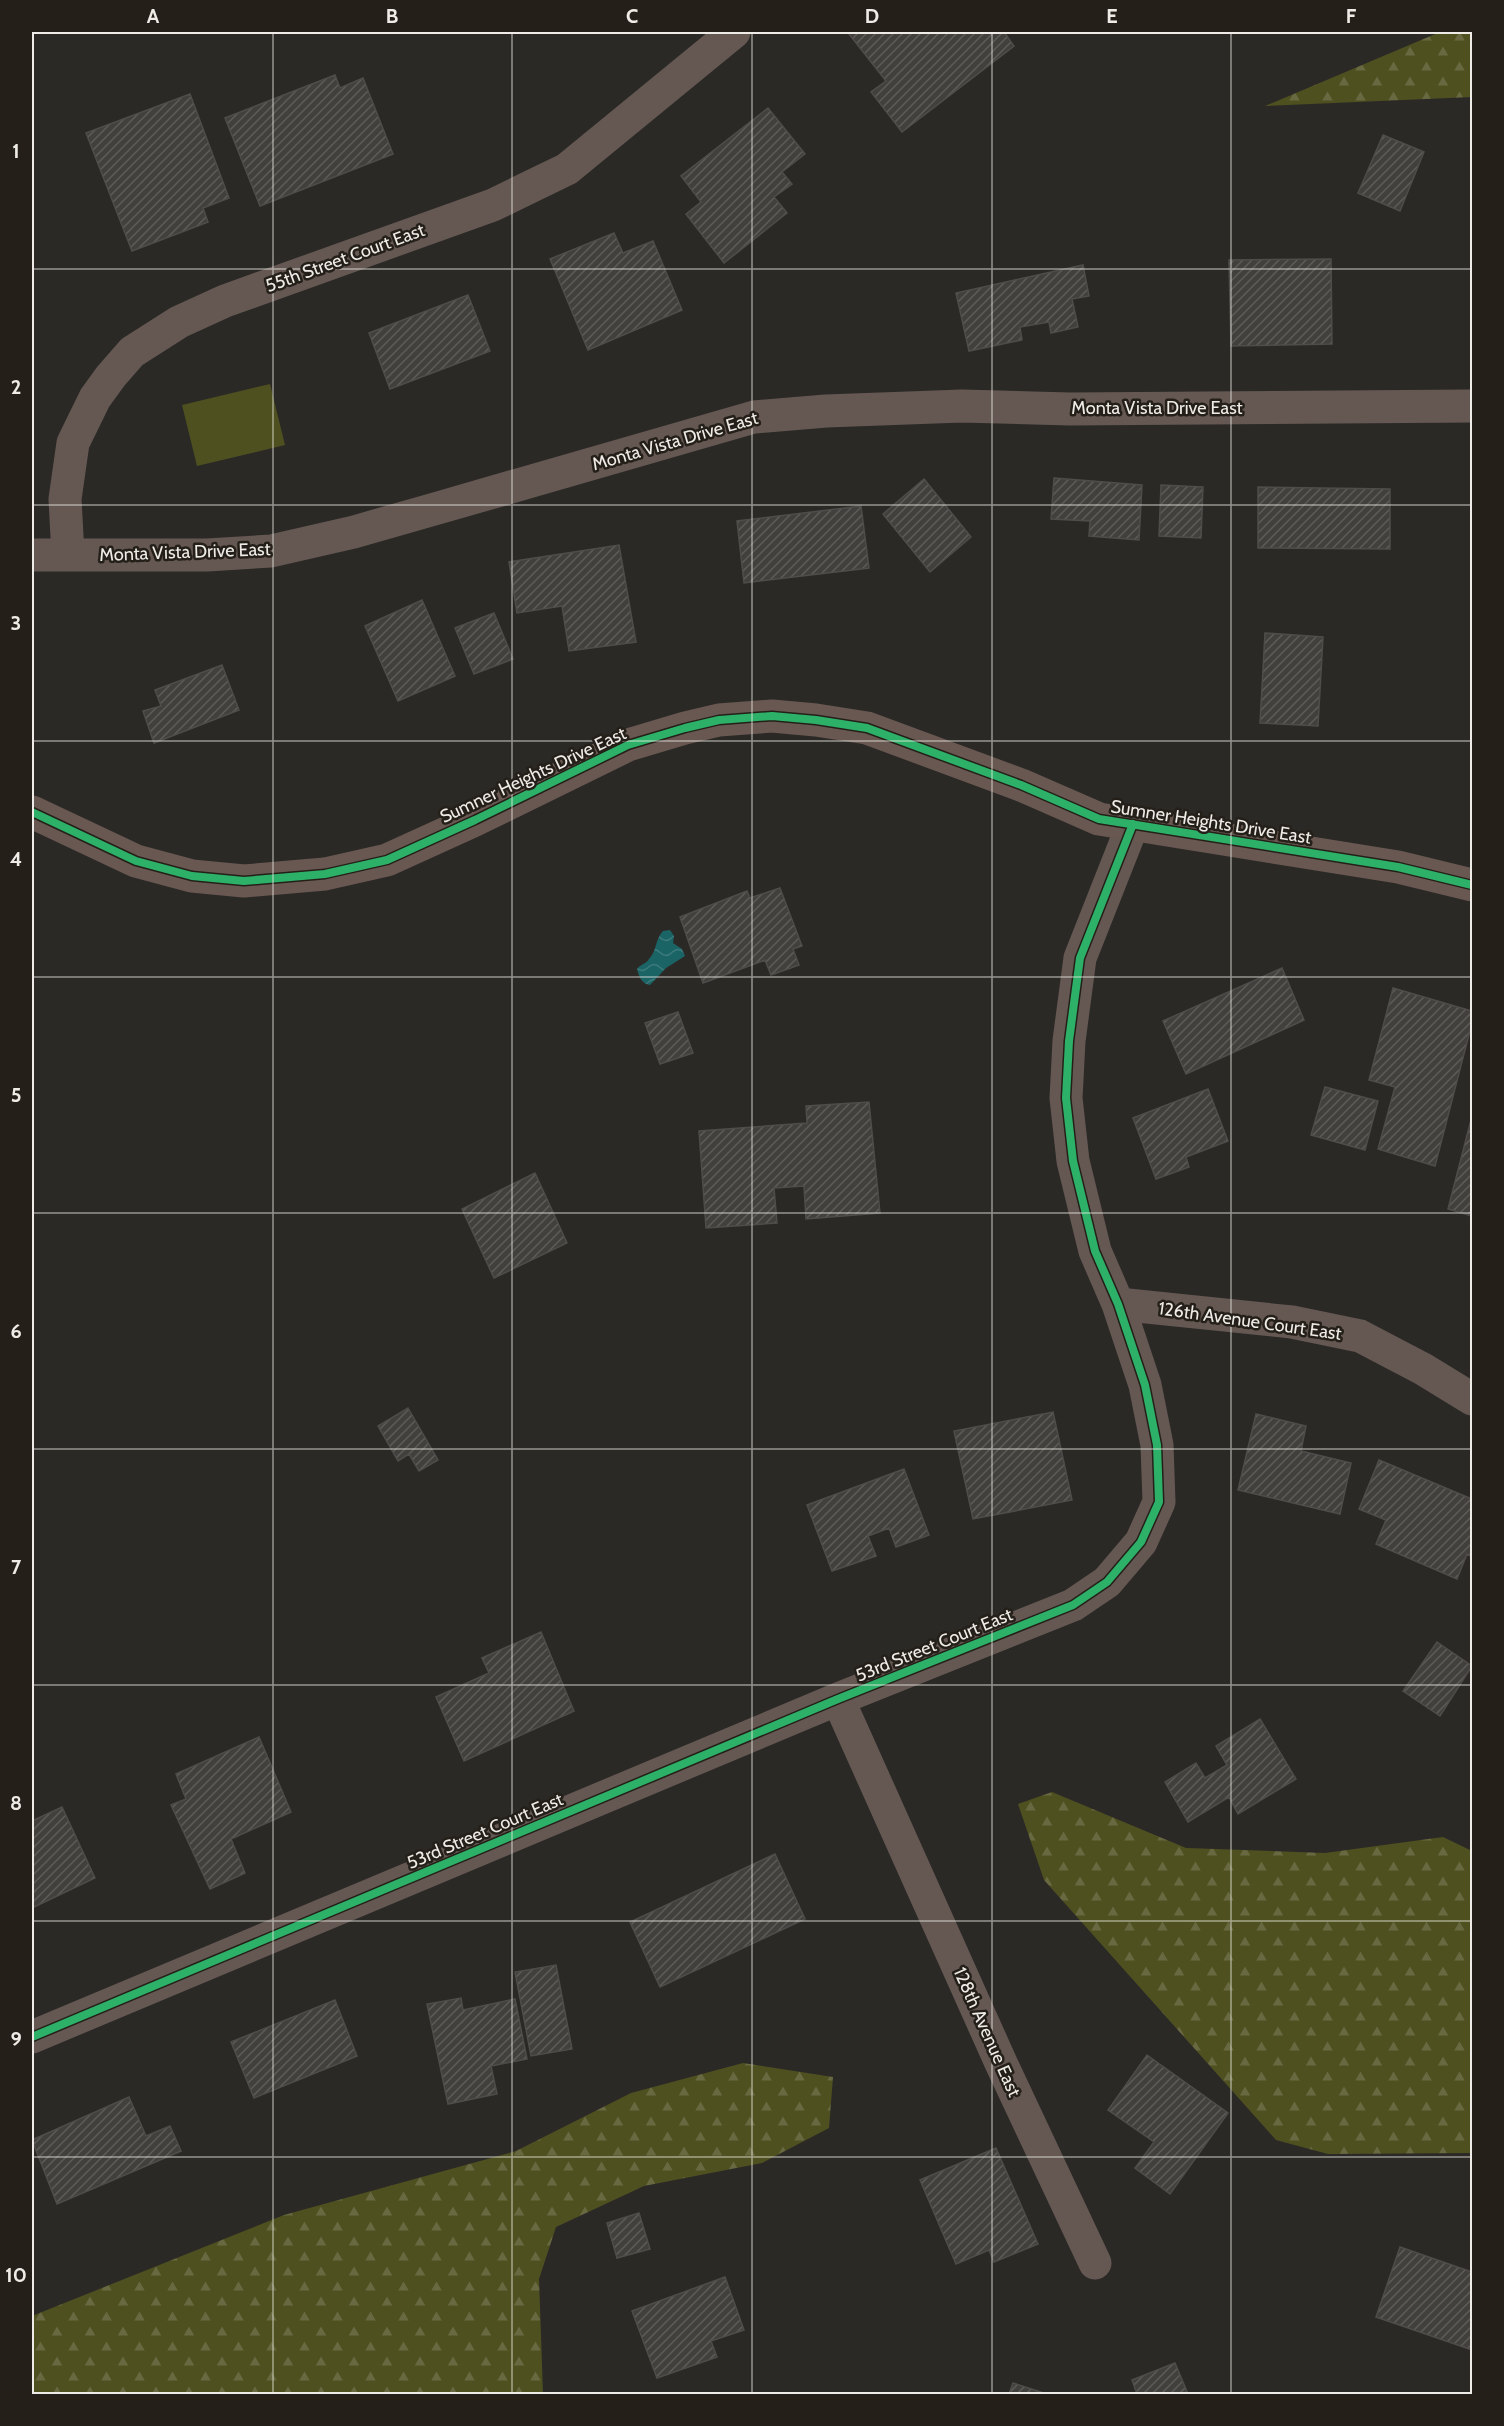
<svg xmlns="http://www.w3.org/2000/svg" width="1504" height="2426" font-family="Cabin,sans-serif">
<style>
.forest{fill:url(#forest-firs)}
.pitch{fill:#4e5020}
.water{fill:url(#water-waves)}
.building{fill:url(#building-hatch);stroke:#4f4d4a;stroke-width:1.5}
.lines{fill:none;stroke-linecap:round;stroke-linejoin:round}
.street{stroke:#655853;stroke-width:33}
.secondary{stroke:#695851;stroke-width:33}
.cycleway-casing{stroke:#242019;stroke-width:11}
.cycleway{stroke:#2db169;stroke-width:8}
.grid{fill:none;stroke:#efece7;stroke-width:1.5;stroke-opacity:0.55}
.labels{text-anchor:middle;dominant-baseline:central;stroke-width:5;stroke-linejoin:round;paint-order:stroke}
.street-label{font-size:18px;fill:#efece7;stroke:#242019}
.neatline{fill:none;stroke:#efece7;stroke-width:2}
.grid-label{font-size:20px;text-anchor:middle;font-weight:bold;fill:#efece7}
</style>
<defs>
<pattern id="forest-firs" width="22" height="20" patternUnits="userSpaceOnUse" patternTransform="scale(1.5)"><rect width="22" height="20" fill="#4e5020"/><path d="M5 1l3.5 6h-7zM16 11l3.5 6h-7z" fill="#686940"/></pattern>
<pattern id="water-waves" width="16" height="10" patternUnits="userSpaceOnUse" patternTransform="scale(1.5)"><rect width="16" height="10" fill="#1b6466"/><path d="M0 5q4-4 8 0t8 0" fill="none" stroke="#3c7a7c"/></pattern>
<pattern id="building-hatch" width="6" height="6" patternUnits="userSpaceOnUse" patternTransform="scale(1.5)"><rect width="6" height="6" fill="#42403d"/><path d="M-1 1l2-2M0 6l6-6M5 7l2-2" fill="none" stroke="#5e5c59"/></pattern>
</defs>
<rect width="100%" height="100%" fill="#2b2926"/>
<path class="forest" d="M 1440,32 L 1472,32 L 1472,97 L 1265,106 Z
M 1052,1792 L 1186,1848 L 1325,1853 L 1443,1837 L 1472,1851 L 1472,2153 L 1328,2154 L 1276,2140 L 1044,1880 L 1018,1804 Z
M 743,2063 L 833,2077 L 829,2128 L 762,2163 L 644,2186 L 556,2227 L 539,2279 L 543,2394 L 32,2394 L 32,2316 L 284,2215 L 516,2151 L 631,2093 Z"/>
<path class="pitch" d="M 270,384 L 285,445 L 197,466 L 182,405 Z"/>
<path class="water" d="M 670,930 L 674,936 L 673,943 L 682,949 L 685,956 L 666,968 L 650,985 C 642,984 639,977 637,969 C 641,964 646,964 649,959 C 657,951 655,939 663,931 Z"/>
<path class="building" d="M 853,32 L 1004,32 L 1014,46 L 902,132 L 871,92 L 886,81 L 849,34 Z
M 335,75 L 340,88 L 363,78 L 393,154 L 260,206 L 225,118 Z
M 190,94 L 229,198 L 203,208 L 208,222 L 132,251 L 86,133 Z
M 768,108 L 805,154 L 782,172 L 792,184 L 774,197 L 787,213 L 724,263 L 686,214 L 701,202 L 681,176 Z
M 1383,135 L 1424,152 L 1400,211 L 1358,193 Z
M 614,233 L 623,253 L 653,241 L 682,310 L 588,350 L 550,259 Z
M 1331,259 L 1332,344 L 1231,346 L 1229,260 Z
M 1083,265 L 1089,296 L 1072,299 L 1078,327 L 1051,333 L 1049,322 L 1020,327 L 1022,340 L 969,351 L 956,293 Z
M 468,295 L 490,351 L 390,389 L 369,333 Z
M 1054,478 L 1142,485 L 1139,540 L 1089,536 L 1090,521 L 1051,519 Z
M 924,479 L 971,537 L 930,572 L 883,514 Z
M 1161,485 L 1203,487 L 1201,538 L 1159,536 Z
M 1258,487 L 1390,489 L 1390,549 L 1258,548 Z
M 861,506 L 869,568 L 744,583 L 737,521 Z
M 619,545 L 636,642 L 569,651 L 562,606 L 517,613 L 509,562 Z
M 422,600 L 455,676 L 398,701 L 365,626 Z
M 494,613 L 513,659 L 474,674 L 455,628 Z
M 1265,633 L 1323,637 L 1318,726 L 1260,723 Z
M 222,665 L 239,710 L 154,743 L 143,711 L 161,706 L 155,690 Z
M 780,888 L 802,946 L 793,949 L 799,965 L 771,975 L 765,960 L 703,983 L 680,917 L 747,891 L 750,898 Z
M 1282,968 L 1304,1020 L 1186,1074 L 1163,1021 Z
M 1393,988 L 1472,1011 L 1472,1023 L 1435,1166 L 1378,1149 L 1395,1087 L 1369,1080 Z
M 678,1012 L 693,1053 L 660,1064 L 645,1023 Z
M 1325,1087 L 1378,1101 L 1365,1150 L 1311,1135 Z
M 1208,1089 L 1228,1141 L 1186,1157 L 1189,1167 L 1156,1179 L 1133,1118 Z
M 869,1102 L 880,1213 L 806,1219 L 804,1186 L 774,1188 L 777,1223 L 706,1228 L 699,1131 L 807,1123 L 806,1106 Z
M 1472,1116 L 1472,1216 L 1448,1209 Z
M 535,1173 L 567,1243 L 494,1278 L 462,1209 Z
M 408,1408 L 438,1460 L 419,1471 L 409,1454 L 398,1461 L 378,1426 Z
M 1053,1412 L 1072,1500 L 973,1519 L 954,1431 Z
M 1256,1414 L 1306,1426 L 1301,1451 L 1351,1463 L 1340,1514 L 1238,1490 Z
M 1379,1460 L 1472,1499 L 1472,1557 L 1467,1554 L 1457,1579 L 1376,1544 L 1386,1520 L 1359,1509 Z
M 904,1469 L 929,1535 L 896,1547 L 889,1528 L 868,1536 L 876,1556 L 832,1571 L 807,1505 Z
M 541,1632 L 574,1711 L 464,1761 L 436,1697 L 489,1673 L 482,1658 Z
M 1437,1642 L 1472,1666 L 1440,1716 L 1403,1691 Z
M 1260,1719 L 1296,1779 L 1238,1814 L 1229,1797 L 1188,1822 L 1165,1782 L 1196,1763 L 1205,1778 L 1227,1765 L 1216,1746 Z
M 259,1737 L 291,1812 L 231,1839 L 245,1873 L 210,1889 L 171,1805 L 186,1799 L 176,1774 Z
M 62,1807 L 95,1878 L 32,1908 L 32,1821 Z
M 775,1854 L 805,1919 L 660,1987 L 630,1922 Z
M 556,1965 L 572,2049 L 531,2056 L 515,1972 Z
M 461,1998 L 463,2010 L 515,1999 L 527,2059 L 491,2066 L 497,2094 L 448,2104 L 427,2004 Z
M 335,2000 L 357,2056 L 254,2098 L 231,2042 Z
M 1147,2055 L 1228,2113 L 1170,2194 L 1135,2168 L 1154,2142 L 1108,2110 Z
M 129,2097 L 146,2136 L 170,2126 L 181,2151 L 57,2204 L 32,2140 Z
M 996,2148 L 1038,2244 L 994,2262 L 989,2250 L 956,2264 L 920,2180 Z
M 639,2213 L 650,2249 L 617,2258 L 607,2223 Z
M 1400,2247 L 1472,2272 L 1472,2350 L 1376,2317 Z
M 725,2277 L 744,2330 L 711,2341 L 717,2357 L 657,2378 L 632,2311 Z
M 1175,2363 L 1188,2394 L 1137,2394 L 1132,2380 Z
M 1013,2383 L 1047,2394 L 1009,2394 Z"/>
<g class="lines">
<path class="street" d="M 32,555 L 207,555 L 271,551 L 354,532 L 438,508 L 754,417 L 826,411 L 962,406 L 1070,409 L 1472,406
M 68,555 L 65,499 L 73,443 L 95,398 L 111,376 L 132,352 L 179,322 L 225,301 L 493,205 L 567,169 L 734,32
M 1118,1304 L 1292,1322 L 1360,1336 L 1423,1369 L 1472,1399
M 838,1699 L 1001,2063 L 1095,2263
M 32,2037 L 838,1699 L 1073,1605 L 1107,1582 L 1141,1542 L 1159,1502 L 1157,1445 L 1145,1385 L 1118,1304 L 1095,1251 L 1073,1161 L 1066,1098 L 1069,1041 L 1080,958 L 1133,824"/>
<path class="secondary" d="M 32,812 L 136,861 L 192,876 L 244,881 L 325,874 L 387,860 L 475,820 L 628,745 L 685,728 L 719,720 L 772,716 L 816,720 L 867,728 L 1021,785 L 1099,819 L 1398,867 L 1472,885"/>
<g class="cycleway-casing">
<path id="cycleway" d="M 32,812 L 136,861 L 192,876 L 244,881 L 325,874 L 387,860 L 475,820 L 628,745 L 685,728 L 719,720 L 772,716 L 816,720 L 867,728 L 1021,785 L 1099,819 L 1398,867 L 1472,885
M 32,2037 L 838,1699 L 1073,1605 L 1107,1582 L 1141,1542 L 1159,1502 L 1157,1445 L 1145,1385 L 1118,1304 L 1095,1251 L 1073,1161 L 1066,1098 L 1069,1041 L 1080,958 L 1133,824"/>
</g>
<use href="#cycleway" class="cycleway"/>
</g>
<path class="grid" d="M 273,32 L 273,2394M 512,32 L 512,2394M 752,32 L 752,2394M 992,32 L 992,2394M 1231,32 L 1231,2394M 32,269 L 1472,269M 32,505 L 1472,505M 32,741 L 1472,741M 32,977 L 1472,977M 32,1213 L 1472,1213M 32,1449 L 1472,1449M 32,1685 L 1472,1685M 32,1921 L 1472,1921M 32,2157 L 1472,2157"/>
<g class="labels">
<g class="street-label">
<text transform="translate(345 258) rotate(-20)">55th Street Court East</text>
<text x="1157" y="408">Monta Vista Drive East</text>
<text transform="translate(675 441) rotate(-16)">Monta Vista Drive East</text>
<text transform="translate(185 552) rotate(-2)">Monta Vista Drive East</text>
<text transform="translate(533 775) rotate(-25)">Sumner Heights Drive East</text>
<text transform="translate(1211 822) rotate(9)">Sumner Heights Drive East</text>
<text transform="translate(1250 1321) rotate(8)">126th Avenue Court East</text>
<text transform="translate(934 1645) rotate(-22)">53rd Street Court East</text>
<text transform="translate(485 1831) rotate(-23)">53rd Street Court East</text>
<text transform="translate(987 2032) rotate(66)">128th Avenue East</text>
</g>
</g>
<rect width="1504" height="2426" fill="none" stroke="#242019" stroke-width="66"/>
<rect x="33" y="33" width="1438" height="2360" class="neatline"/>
<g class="grid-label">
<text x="153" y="23">A</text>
<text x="392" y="23">B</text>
<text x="632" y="23">C</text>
<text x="872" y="23">D</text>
<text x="1112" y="23">E</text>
<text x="1351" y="23">F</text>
<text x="16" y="158">1</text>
<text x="16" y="394">2</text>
<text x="16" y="630">3</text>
<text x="16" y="866">4</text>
<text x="16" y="1102">5</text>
<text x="16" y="1338">6</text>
<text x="16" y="1574">7</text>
<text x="16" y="1810">8</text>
<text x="16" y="2046">9</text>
<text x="16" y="2282">10</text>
</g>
</svg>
